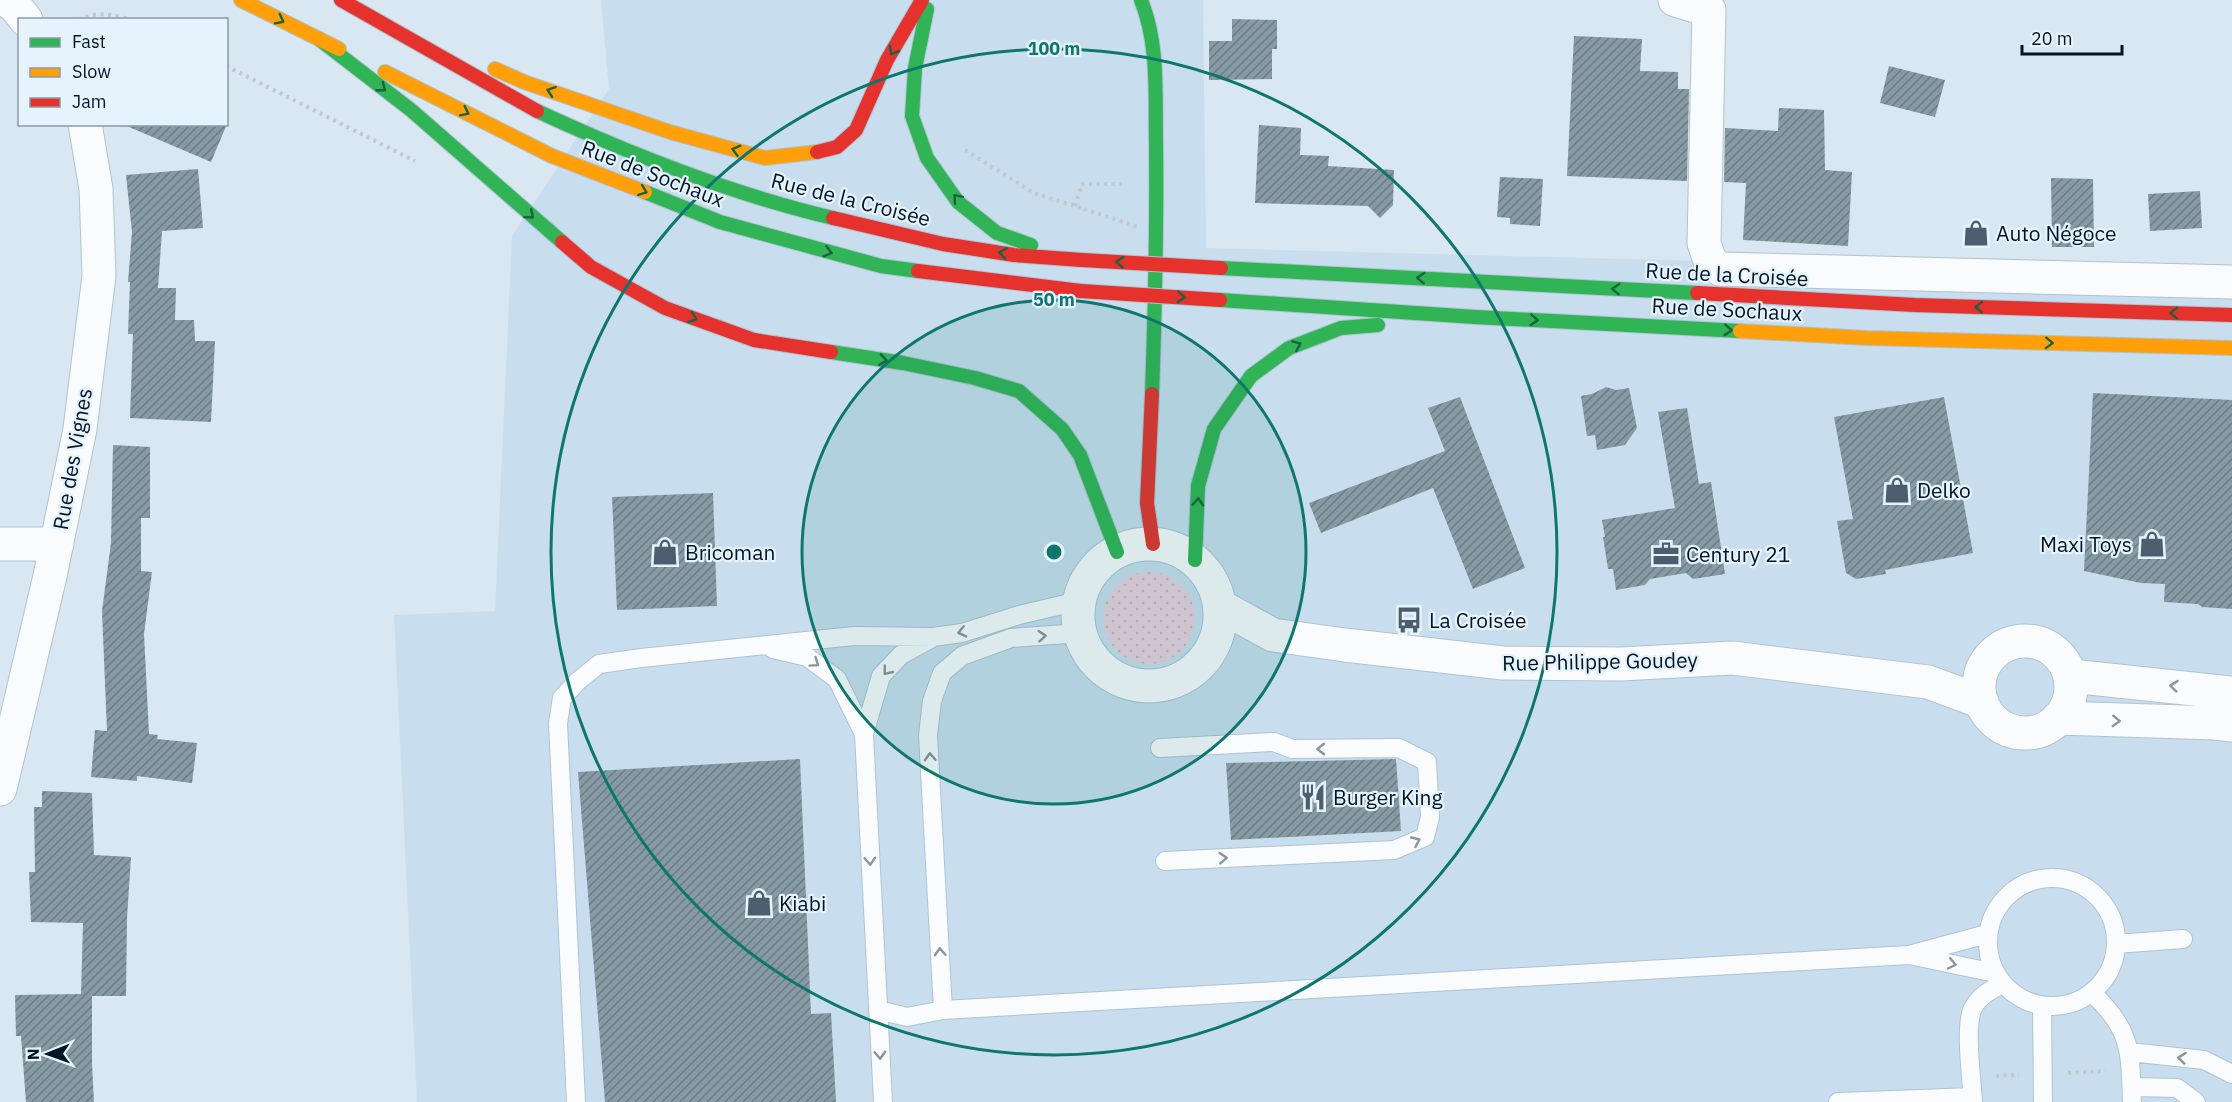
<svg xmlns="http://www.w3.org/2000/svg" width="2232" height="1102" font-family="'IBM Plex Sans',sans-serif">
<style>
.built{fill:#c8deef}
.grass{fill:url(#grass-dots)}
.building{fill:url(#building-hatch)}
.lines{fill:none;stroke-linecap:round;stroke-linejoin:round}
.lane-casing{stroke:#afc3d1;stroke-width:20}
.street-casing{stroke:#afc3d1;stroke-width:35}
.fast-casing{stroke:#afc3d1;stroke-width:16}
.slow-casing{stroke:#afc3d1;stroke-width:16}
.jam-casing{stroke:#afc3d1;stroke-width:16}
.path{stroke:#c2c8cd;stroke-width:4;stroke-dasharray:3 4.5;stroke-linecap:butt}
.lane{stroke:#f9fbfd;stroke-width:18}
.street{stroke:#f9fbfd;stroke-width:33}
.fast{stroke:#30b455;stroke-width:14}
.slow{stroke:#ff9f0a;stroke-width:14}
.jam{stroke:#e5322d;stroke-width:14}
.jam-bridge-casing{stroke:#afc3d1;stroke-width:16;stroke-linecap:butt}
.path-bridge{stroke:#c2c8cd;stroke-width:4;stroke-dasharray:3 4.5;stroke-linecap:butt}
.jam-bridge{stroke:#e5322d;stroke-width:14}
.oneway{stroke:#18643e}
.oneway2{stroke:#89949c}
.ring{fill:none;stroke:#0f766e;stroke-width:3}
.labels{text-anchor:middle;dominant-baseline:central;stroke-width:4.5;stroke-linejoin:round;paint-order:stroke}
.street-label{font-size:21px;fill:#001526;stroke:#e6f3fd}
.poi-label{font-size:21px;fill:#001526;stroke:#e6f3fd;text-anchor:start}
.centre{fill:#0f766e;stroke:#e6f3fd;stroke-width:3}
.ring-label{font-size:18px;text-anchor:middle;font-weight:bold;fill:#0f766e;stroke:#e6f3fd;stroke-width:4.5;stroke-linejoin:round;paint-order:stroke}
</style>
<defs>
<pattern id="grass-dots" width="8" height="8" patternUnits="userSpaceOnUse" patternTransform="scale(1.5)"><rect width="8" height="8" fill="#e9d1de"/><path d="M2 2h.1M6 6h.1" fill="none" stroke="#c6b3be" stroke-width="1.8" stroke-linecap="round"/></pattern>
<pattern id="building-hatch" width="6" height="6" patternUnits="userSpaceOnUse" patternTransform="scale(1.5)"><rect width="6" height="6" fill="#869aa3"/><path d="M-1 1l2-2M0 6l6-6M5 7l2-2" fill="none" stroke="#6b7c85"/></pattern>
</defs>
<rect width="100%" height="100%" fill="#d8e7f2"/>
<path class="built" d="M 601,0 L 1203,0 L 1206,248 L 2232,275 L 2232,1102 L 417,1102 L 394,615 L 495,611 L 512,236 L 609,89 Z"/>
<path class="grass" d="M1103 618a46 46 0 1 1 92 0a46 46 0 1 1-92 0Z"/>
<path class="building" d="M 1232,19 L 1277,20 L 1277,49 L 1272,49 L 1272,79 L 1209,80 L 1209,41 L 1232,41 Z
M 1574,36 L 1642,39 L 1640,71 L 1678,72 L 1678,89 L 1689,89 L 1687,181 L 1567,176 Z
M 1889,66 L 1945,80 L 1935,117 L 1880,103 Z
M 1779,108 L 1824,110 L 1825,170 L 1852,172 L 1848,246 L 1743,240 L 1746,183 L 1724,182 L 1725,128 L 1778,131 Z
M 122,124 L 227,124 L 211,162 Z
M 1259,125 L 1301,128 L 1300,155 L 1329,156 L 1328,166 L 1394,170 L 1393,205 L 1380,218 L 1368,206 L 1255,203 Z
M 198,169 L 203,228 L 162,231 L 158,288 L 176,288 L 175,320 L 194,320 L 195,341 L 215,341 L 211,422 L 130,418 L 133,334 L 128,334 L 130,282 L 128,282 L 132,232 L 126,175 Z
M 1500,177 L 1543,179 L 1540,226 L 1510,224 L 1510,218 L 1497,217 Z
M 2051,178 L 2093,179 L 2094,247 L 2052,247 Z
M 2200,191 L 2202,228 L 2150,231 L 2148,194 Z
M 1606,387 L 1616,390 L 1629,388 L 1637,428 L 1625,445 L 1597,450 L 1595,435 L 1587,436 L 1581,396 L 1592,394 Z
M 2093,393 L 2232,400 L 2232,609 L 2202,607 L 2198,604 L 2164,602 L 2165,584 L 2141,583 L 2084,571 Z
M 1460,397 L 1525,568 L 1473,589 L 1433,488 L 1321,533 L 1309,503 L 1445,451 L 1428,408 Z
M 1944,397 L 1973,553 L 1885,570 L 1886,574 L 1856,579 L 1846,573 L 1837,521 L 1853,519 L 1834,417 Z
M 1687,408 L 1699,484 L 1711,482 L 1725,574 L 1693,579 L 1686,573 L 1650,579 L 1645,585 L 1616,590 L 1613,569 L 1608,569 L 1603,537 L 1605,537 L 1602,520 L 1675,508 L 1658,412 Z
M 113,445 L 150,447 L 150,518 L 141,518 L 141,571 L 152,572 L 144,634 L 149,734 L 158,735 L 157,739 L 197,743 L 192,783 L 137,776 L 137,781 L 91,777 L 95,730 L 107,731 L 102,611 L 111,543 Z
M 713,493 L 717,606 L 617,610 L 612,497 Z
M 800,759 L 811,1014 L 831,1013 L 836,1102 L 605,1102 L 578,772 Z
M 1396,759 L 1401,831 L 1231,840 L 1226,763 Z
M 42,791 L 92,793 L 94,855 L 131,857 L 127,918 L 126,996 L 92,996 L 92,1064 L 94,1102 L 26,1102 L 21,1036 L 16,1036 L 15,995 L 81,994 L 83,923 L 31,922 L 29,872 L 35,872 L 34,807 L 42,807 Z"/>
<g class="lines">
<g class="lane-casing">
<path id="lane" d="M 773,649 L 807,657 L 837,679 L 864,734
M 1160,748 L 1274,742 L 1292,749 L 1399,748 L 1427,762 L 1430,817 L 1425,837 L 1394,850 L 1165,861
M1988 942a64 64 0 1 1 128 0a64 64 0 1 1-128 0Z
M 2116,944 L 2183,939
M 1914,956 L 1995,973
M 2092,993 C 2132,1030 2130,1051 2132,1102
M 2042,1006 L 2043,1102
M 878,1010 L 907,1017 L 943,1010 L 1909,955 L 1987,934
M 943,1010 L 928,735 L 932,701 L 942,673 L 962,656 L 1011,638 L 1080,633
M 2130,1052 L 2204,1060 L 2232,1074
M 2132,1087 L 2177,1088 L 2196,1102
M 576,1102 L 558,723 L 562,698 L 578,681 L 599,664 L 641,658 L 854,636 L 933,637 L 962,633 L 1019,615 L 1079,601
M 883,1102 L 864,734 L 881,676 L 901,655 L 932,638
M 1838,1102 L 1973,1097
M 1973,1102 C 1972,1080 1964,1026 1973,1008 C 1979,996 1991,990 2002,984"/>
</g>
<g class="street-casing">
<path id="street" d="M 6,0 L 15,6 L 26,20
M 1675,0 L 1709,10
M 1709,10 L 1704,243 L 1710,261 L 1720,269 L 2232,282
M 0,544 L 57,544
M1078 615a71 71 0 1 1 142 0a71 71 0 1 1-142 0Z
M 1220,606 L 1273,635 L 1345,645 L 1503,663 L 1621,664 L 1733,658 L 1928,682 L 1982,702
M1979 687a46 46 0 1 1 92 0a46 46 0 1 1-92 0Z
M 2071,676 L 2232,693
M 2058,718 L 2215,723 L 2232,725
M 0,789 L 50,576 L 80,429 L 99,276 L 96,189 L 85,124"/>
</g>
<g class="fast-casing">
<path id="fast" d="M 1141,0 C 1159,45 1155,93 1156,141 C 1157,225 1155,310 1152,394
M 927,9 L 915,68 L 912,116 L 927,158 L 958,202 L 997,233 L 1031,245
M 319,39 L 411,110 L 562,242
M 537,111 C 632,155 731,194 833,218
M 645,192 L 720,222 L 881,266 L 918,271
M 1221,268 L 1697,293
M 1220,300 L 1475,317 L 1740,331
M 831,352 L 903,363 L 975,378 L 1019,391 L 1062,429 L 1080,455 L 1117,552
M 1195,560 L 1198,486 L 1214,429 L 1251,376 L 1289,348 L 1341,328 L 1378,325"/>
</g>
<g class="slow-casing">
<path id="slow" d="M 241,0 L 339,49
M 495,69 L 524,82 L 670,132 L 765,158 L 817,152
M 385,72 L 552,156 L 645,192
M 1740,331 L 1867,338 L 2232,348"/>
</g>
<g class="jam-casing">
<path id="jam" d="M 341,0 L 537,111
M 817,152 L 837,147 L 856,130 L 887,60 L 922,0
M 833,218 L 943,244 L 1014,255 L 1082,260
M 562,242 L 591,267 L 665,308 L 754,340 L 831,352
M 918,271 L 1081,291
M 1697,293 L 1915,305 L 2232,315
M 1152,394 L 1147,503 L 1153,544"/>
</g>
<path class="path" d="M 79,20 C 93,11 116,14 130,20
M 226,66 L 415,161
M 965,150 L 1034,193 L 1084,209
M 1075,206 L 1082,184 L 1124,184
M 2068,1073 L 2106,1071
M 1996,1076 L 2019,1075"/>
<use href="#lane" class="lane"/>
<use href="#street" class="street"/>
<use href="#fast" class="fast"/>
<use href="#slow" class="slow"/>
<use href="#jam" class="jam"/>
<g class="jam-bridge-casing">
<path id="jam-bridge" d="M 1082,260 L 1221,268
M 1081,291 L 1220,300"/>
</g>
<path class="path-bridge" d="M 1084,209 L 1138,227"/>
<use href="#jam-bridge" class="jam-bridge"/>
</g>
<defs><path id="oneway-chevron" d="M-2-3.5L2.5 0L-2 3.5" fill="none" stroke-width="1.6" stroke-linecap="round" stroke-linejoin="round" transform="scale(1.5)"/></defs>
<g class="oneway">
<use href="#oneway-chevron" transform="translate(280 20) rotate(27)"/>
<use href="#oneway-chevron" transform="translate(893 51) rotate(120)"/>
<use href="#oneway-chevron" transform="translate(382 88) rotate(38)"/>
<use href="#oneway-chevron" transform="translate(551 91) rotate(-161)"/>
<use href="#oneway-chevron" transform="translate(465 112) rotate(26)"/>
<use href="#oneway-chevron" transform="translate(736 150) rotate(-165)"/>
<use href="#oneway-chevron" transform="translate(643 191) rotate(21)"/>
<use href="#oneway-chevron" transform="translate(957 198) rotate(-131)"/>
<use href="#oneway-chevron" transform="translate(530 215) rotate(41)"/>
<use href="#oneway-chevron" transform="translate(828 252) rotate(15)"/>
<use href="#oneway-chevron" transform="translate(1003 253) rotate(-171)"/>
<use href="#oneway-chevron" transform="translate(1120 262) rotate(-177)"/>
<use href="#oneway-chevron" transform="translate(1421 278) rotate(-177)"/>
<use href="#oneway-chevron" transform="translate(1616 289) rotate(-177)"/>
<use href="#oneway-chevron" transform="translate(1181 297) rotate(4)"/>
<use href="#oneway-chevron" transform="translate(1979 307) rotate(-178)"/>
<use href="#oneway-chevron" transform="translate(2174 313) rotate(-178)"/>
<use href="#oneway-chevron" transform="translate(693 318) rotate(20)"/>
<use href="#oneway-chevron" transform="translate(1534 320) rotate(3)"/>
<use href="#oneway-chevron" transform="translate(1728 330) rotate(3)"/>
<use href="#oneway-chevron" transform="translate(2049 343) rotate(2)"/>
<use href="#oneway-chevron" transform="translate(1297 345) rotate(-23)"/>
<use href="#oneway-chevron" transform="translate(883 360) rotate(9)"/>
<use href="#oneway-chevron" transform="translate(1198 502) rotate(-87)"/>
</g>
<g class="oneway2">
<use href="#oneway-chevron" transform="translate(962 632) rotate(167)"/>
<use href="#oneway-chevron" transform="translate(1042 636) rotate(-5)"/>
<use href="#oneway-chevron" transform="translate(815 663) rotate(35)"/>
<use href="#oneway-chevron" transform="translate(887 671) rotate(129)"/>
<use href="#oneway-chevron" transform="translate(2174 686) rotate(-174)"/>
<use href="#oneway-chevron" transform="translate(2116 721) rotate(2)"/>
<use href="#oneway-chevron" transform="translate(1321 749) rotate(179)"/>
<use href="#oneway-chevron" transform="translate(930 757) rotate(-93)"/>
<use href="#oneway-chevron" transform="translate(1416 841) rotate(-24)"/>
<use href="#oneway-chevron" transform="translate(1223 858) rotate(-3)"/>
<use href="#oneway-chevron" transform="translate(870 861) rotate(87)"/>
<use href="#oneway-chevron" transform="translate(940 952) rotate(-93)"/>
<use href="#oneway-chevron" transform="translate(1952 964) rotate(12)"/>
<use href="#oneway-chevron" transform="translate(880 1055) rotate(87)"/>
<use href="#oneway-chevron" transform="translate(2182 1058) rotate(-174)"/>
</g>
<circle cx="1054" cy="552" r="252" fill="#0f766e" fill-opacity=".12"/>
<g class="ring">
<circle cx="1054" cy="552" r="252"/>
<circle cx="1054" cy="552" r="503"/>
</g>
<defs>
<g id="shop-bare" transform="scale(2.07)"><path d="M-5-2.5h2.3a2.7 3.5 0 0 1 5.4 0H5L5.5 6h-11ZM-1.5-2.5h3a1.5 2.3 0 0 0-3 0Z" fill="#4c5e6d" stroke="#e6f3fd" stroke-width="2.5" paint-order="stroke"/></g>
<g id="office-bare" transform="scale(2.07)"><path d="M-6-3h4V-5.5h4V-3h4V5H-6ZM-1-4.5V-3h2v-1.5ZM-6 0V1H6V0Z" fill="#4c5e6d" stroke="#e6f3fd" stroke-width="2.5" paint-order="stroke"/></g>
<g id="bus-bare" transform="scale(2.07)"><path d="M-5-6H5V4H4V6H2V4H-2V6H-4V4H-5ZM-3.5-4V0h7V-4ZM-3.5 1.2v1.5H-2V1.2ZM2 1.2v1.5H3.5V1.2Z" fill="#4c5e6d" stroke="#e6f3fd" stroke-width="2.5" paint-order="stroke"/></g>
<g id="restaurant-bare" transform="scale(2.07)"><path d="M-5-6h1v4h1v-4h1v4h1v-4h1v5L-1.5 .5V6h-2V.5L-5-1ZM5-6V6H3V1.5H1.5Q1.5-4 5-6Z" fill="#4c5e6d" stroke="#e6f3fd" stroke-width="2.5" paint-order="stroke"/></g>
</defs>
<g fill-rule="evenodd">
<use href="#shop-bare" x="1976" y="233"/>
<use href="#shop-bare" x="1897" y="490"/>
<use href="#shop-bare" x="2152" y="544"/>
<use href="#shop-bare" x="665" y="552"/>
<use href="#office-bare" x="1666" y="554"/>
<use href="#bus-bare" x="1409" y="620"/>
<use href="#restaurant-bare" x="1313" y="797"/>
<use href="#shop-bare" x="759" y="903"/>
</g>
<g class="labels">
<g class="street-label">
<text transform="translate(653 173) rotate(21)">Rue de Sochaux</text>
<text transform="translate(851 199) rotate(14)">Rue de la Croisée</text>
<text transform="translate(1727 274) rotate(3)">Rue de la Croisée</text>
<text transform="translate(1727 309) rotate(3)">Rue de Sochaux</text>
<text transform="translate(72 459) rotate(-80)">Rue des Vignes</text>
<text transform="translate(1600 661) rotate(-1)">Rue Philippe Goudey</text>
</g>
<g class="poi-label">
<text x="1996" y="233">Auto Négoce</text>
<text x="1917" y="490">Delko</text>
<text x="2132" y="544" text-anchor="end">Maxi Toys</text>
<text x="685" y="552">Bricoman</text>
<text x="1686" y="554">Century 21</text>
<text x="1429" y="620">La Croisée</text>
<text x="1333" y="797">Burger King</text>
<text x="779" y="903">Kiabi</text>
</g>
</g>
<circle cx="1054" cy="552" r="9" class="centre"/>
<g class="ring-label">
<text x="1054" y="55">100 m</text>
<text x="1054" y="306">50 m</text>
</g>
<rect x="18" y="18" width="210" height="108" fill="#e6f3fd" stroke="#8a9aa7" stroke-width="1.5"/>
<rect x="30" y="38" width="30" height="9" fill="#30b455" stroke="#8a9aa7" stroke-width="1.5"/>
<text x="72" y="48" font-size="18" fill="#001526">Fast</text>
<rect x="30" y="68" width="30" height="9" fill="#ff9f0a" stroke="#8a9aa7" stroke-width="1.5"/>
<text x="72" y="78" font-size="18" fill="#001526">Slow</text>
<rect x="30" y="98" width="30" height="9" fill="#e5322d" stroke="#8a9aa7" stroke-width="1.5"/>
<text x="72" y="108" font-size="18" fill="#001526">Jam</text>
<g transform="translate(48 1054) rotate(269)" stroke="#e6f3fd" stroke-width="4.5" paint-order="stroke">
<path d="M0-4.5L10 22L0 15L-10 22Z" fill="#001526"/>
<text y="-9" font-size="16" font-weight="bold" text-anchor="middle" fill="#001526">N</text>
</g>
<path d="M2022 45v9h100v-9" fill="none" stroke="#001526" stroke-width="3"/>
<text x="2031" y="45" font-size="18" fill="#001526" stroke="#e6f3fd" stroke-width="4.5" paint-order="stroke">20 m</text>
</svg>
